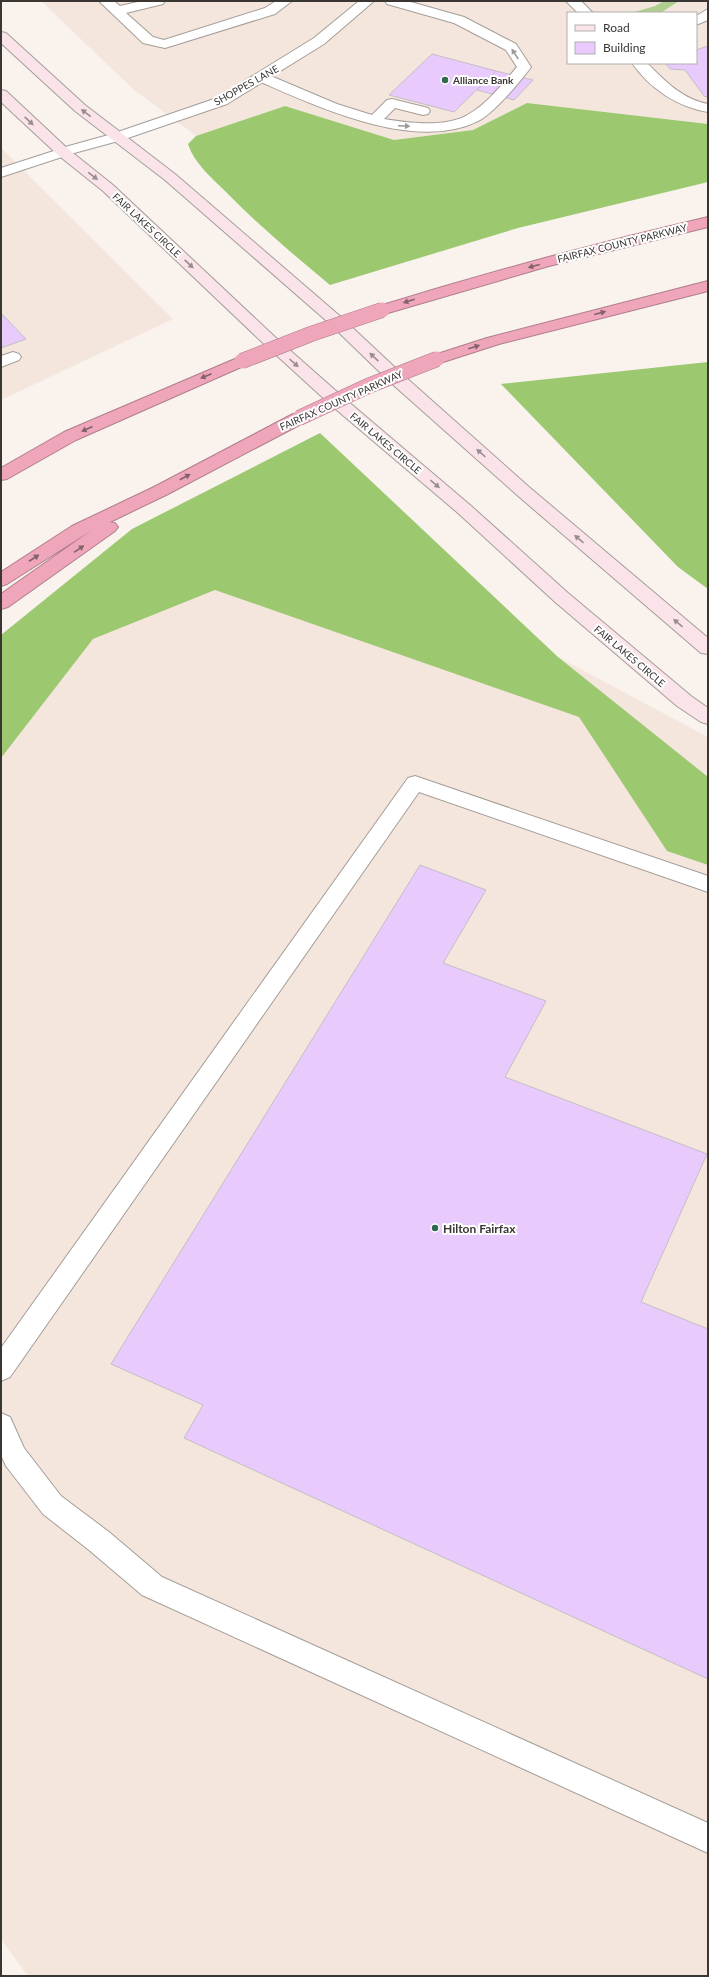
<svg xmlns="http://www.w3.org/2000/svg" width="709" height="1977" font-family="Lato,sans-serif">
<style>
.built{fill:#f5e6dd;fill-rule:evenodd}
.green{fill:#aecf8e}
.forest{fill:#9cc870}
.building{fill:#e9cafc;stroke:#c2bec5}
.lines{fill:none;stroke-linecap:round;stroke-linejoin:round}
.lane-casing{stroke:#a49e99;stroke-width:2}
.street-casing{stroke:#a49e99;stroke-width:2}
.secondary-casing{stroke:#a49e99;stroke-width:2}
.highway-casing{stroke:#af7e8b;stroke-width:2}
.lane{fill:#fff;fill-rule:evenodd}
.street{fill:#fff;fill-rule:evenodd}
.secondary{fill:#fae4ea;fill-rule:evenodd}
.highway{fill:#efa5ba;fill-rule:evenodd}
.highway-bridge-casing{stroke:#af7e8b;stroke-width:16;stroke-linecap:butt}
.highway-bridge{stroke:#efa5ba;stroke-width:15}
.oneway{fill:#9c9a9a}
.oneway2{fill:#9a8d8f}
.oneway3{fill:#82626a}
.poi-dot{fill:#2f674f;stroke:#fff;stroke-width:1.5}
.labels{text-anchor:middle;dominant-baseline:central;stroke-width:4;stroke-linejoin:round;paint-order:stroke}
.far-poi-label{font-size:10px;font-weight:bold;fill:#393634;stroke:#fff;text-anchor:start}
.far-street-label{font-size:10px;fill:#393634;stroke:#fff}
.poi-label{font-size:12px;font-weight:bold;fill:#393634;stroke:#fff;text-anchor:start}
</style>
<rect width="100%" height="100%" fill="#f9f2ed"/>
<path class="built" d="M 41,1 L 708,1 L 708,124 L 527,103 L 473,130 L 394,140 L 285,106 L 196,136 L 133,89 ZM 568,13 L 696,13 L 696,63 L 568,63 Z
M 1,148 L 173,319 L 1,400 Z
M 215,590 L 558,657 L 708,737 L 708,1976 L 28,1976 L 1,1939 L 1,726 L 93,639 Z"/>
<path class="green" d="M 664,1 L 679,1 L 662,12 L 631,13 L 655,6 Z"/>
<path class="forest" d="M 527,103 L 708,124 L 708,182 L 518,228 L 330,285 C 294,255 258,225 225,191 C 211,177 194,163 188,144 L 196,136 L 285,106 L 394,140 L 473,130 Z
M 708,362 L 708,589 L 678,567 L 501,384 Z
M 320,433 L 558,657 L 708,777 L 708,865 L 667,851 L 579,717 L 215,590 L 93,639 L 1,758 L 1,635 L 132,529 Z"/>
<path class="building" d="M 708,46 L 708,96 L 705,97 L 685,70 L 670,69 L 665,63 L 696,63 L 696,50 Z
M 432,54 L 496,71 L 454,112 L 389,95 Z
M 496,71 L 533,80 L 514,100 L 477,90 Z
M 1,313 L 26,339 L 1,348 Z
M 420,865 L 486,890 L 443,963 L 546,1001 L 505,1077 L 707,1154 L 641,1302 L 708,1329 L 708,1679 L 184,1438 L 203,1405 L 111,1364 Z"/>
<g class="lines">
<g class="lane-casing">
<path id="lane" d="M 99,1 L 114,1 L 120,6 L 142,1 L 165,1 L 163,4 L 126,13 L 153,37 L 164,40 L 265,8 L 276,1 L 292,1 L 275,14 L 165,48 L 143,43 Z
M 385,1 L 407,1 L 464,17 L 516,44 L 531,67 C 521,81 493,114 478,121 C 414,153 316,106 256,80 L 254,77 L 256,74 L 266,74 L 337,104 L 372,115 L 387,100 L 392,99 L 428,108 L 430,111 L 428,114 L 423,115 L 395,108 L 384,119 C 409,123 447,128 469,114 C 488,103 503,83 517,67 L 506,50 L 454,23 L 387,4 Z
M 566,1 L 581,1 L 593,13 L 578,13 Z
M 708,9 L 708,20 L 696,25 L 696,16 Z
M 632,63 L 647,63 C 665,81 682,99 708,104 L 708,112 C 678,107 650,89 632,63 Z
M 63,148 L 68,149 L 70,152 L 68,155 L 1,177 L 1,168 Z
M 13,352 L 19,354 L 21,357 L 19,360 L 1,367 L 1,356 Z
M 415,776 L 708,876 L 708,892 L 419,792 L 10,1377 L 1,1381 L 1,1348 L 408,778 Z
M 1,1413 L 10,1417 L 24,1448 L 61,1496 L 109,1532 L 162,1577 L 708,1823 L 708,1853 L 142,1595 L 89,1550 L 43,1514 L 6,1466 L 1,1455 Z"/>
</g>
<g class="street-casing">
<path id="street" d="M 359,1 L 374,1 L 324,44 L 227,104 L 122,140 L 63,156 L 58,155 L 56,152 L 58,149 L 112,134 L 217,98 L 314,38 Z"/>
</g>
<g class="secondary-casing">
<path id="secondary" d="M 1,32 L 6,33 L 85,105 L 175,174 L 341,317 L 402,374 L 529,487 L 708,638 L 708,654 L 701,653 L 517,495 L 390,382 L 329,323 L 165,180 L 75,111 L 1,43 Z
M 1,90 L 6,91 L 68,149 L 113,185 L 275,337 L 344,398 L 470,505 L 568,593 L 691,696 L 708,708 L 708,724 L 701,722 L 677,706 L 554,601 L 458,513 L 332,406 L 263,343 L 103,191 L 58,155 L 1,102 Z"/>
</g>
<g class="highway-casing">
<path id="highway" d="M 708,217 L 708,227 L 549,266 L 388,313 L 382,315 L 376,313 L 374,310 L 376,307 C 486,273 596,243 708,217 Z
M 708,281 L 708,291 L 499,344 L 437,364 L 431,362 L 429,359 L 431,356 L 487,338 Z
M 242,356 L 248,358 L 250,361 L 248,364 L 76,440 L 7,479 L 1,480 L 1,468 L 64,432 Z
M 299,413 L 305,414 L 307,418 L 305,422 L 166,495 L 110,522 L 115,523 L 118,527 L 115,531 L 8,607 L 1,609 L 1,594 L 92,530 L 7,584 L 1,586 L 1,572 L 72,526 L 154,487 L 293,414 Z"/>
</g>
<use href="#lane" class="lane"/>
<use href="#street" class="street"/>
<use href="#secondary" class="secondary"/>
<use href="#highway" class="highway"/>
<g class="highway-bridge-casing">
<path id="highway-bridge" d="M 242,361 L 311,334 L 382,310
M 299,418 L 368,386 L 437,359"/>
</g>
<use href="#highway-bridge" class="highway-bridge"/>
</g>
<defs><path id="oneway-solid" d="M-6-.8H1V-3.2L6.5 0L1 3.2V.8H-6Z"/></defs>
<g class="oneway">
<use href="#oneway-solid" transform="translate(515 54) rotate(-123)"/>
<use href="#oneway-solid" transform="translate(404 126) rotate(2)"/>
</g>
<g class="oneway2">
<use href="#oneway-solid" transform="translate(86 113) rotate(-142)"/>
<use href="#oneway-solid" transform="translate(29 121) rotate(43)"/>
<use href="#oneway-solid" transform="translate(93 176) rotate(38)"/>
<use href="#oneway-solid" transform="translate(189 264) rotate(43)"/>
<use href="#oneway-solid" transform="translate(374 357) rotate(-137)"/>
<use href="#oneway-solid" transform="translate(294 363) rotate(42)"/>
<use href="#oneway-solid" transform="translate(481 453) rotate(-138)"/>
<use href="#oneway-solid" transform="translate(435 484) rotate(40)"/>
<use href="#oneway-solid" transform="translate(579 539) rotate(-139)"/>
<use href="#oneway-solid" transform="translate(678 623) rotate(-140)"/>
</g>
<g class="oneway3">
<use href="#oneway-solid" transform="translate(534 266) rotate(165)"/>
<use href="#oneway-solid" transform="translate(409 301) rotate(162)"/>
<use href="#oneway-solid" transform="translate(600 313) rotate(-15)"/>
<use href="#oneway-solid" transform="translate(474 347) rotate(-18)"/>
<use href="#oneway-solid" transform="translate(206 376) rotate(157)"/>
<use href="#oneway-solid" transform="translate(87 429) rotate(156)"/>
<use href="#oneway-solid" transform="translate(185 477) rotate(-28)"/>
<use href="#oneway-solid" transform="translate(79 549) rotate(-35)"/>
<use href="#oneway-solid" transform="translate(34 558) rotate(-33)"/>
</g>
<g class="poi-dot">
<circle cx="445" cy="80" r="4"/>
<circle cx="435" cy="1228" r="4"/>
</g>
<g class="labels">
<g class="far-poi-label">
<text x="453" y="80">Alliance Bank</text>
</g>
<g class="far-street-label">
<text transform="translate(246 85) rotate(-29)">SHOPPES LANE</text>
<text transform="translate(147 225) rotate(43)">FAIR LAKES CIRCLE</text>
<text transform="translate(622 243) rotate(-14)">FAIRFAX COUNTY PARKWAY</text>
<text transform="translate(341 400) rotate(-24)">FAIRFAX COUNTY PARKWAY</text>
<text transform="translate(386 443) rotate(40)">FAIR LAKES CIRCLE</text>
<text transform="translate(630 656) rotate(40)">FAIR LAKES CIRCLE</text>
</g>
<g class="poi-label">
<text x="443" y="1228">Hilton Fairfax</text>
</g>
</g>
<rect width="709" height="1977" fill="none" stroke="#393634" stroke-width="4"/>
<rect x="567" y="12" width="130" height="52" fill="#ffffff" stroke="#b0afae"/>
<rect x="575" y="25" width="20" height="6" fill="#fae4ea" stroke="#b0afae"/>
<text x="603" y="32" font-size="12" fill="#393634">Road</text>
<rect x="575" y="42" width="20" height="12" fill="#e9cafc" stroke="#b0afae"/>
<text x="603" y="52" font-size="12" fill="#393634">Building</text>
</svg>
